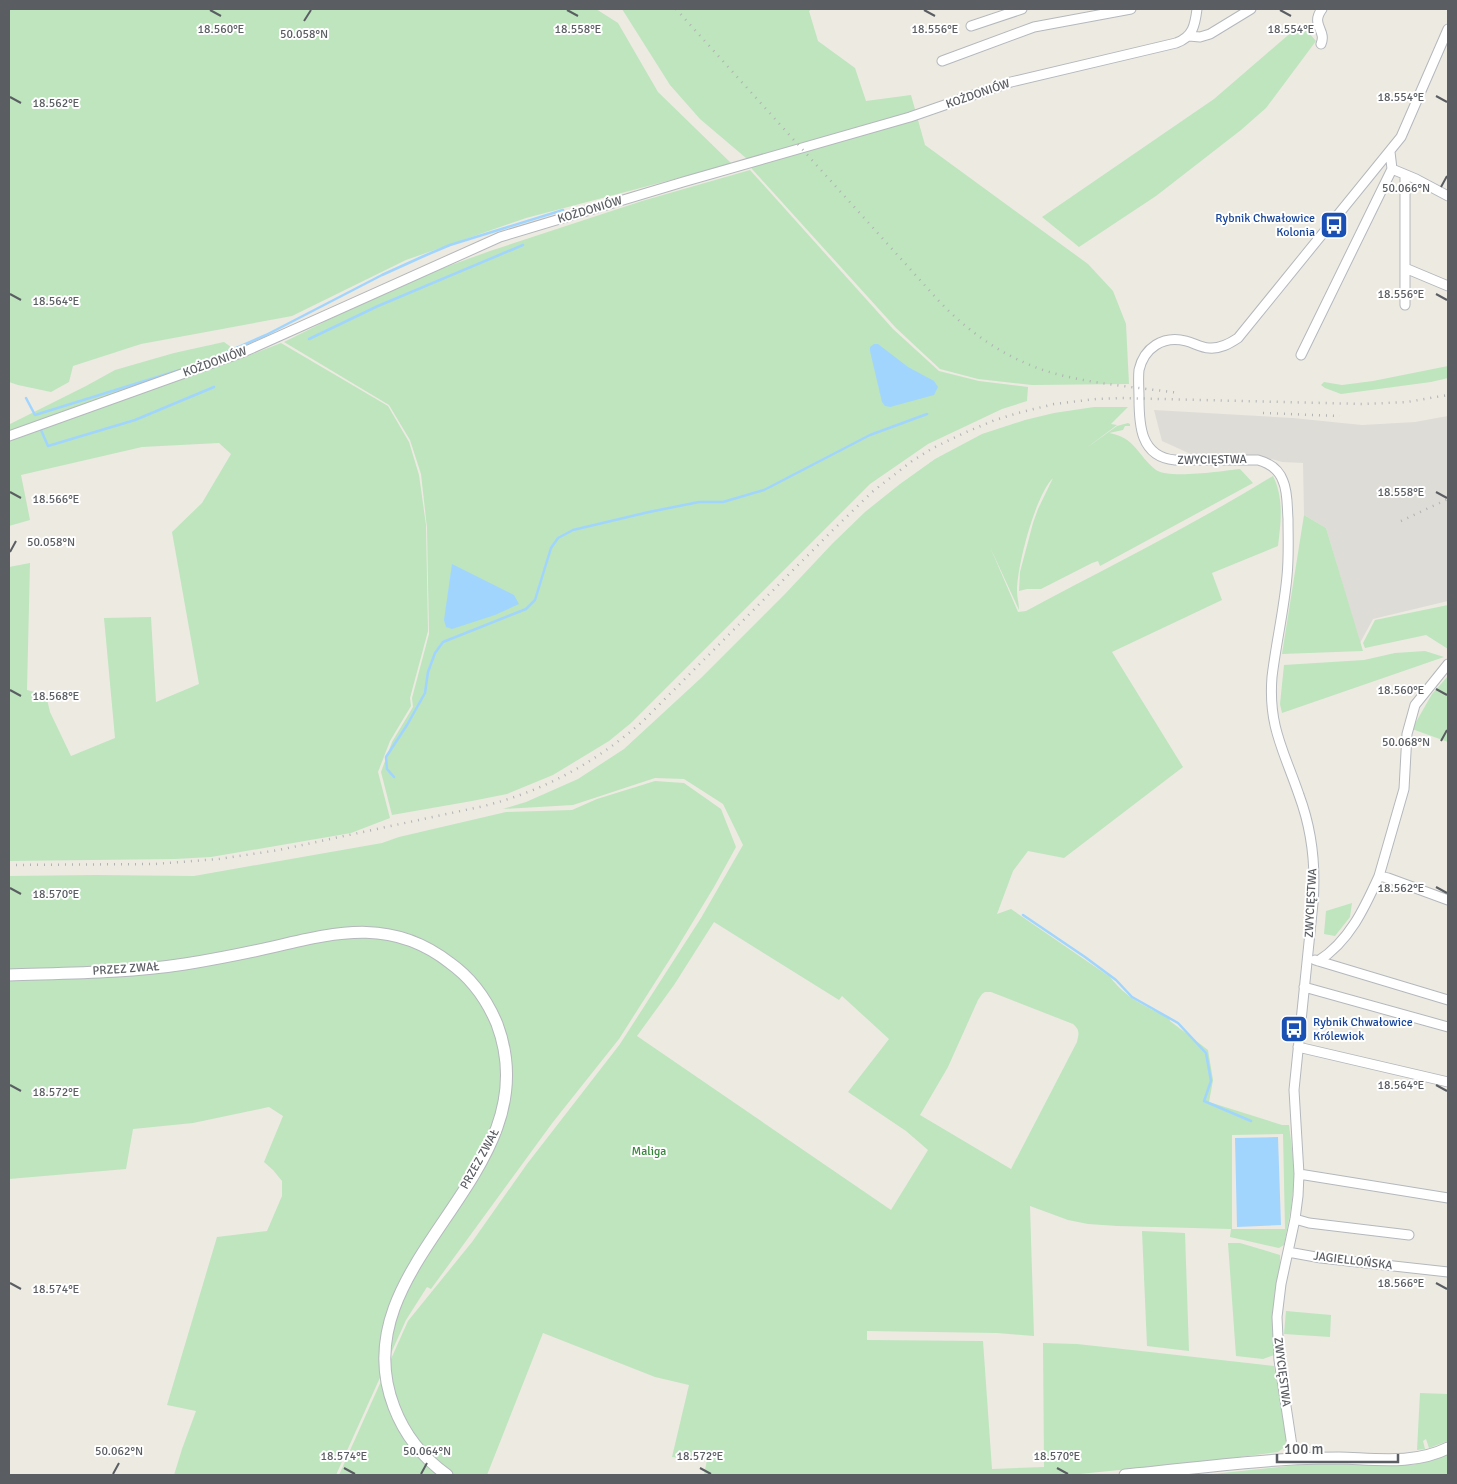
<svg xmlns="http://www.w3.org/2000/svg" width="1457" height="1484" font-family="Signika,sans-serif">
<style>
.industrial{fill:#dedcd6}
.green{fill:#bee5be;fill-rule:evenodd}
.water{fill:#a1d5fe}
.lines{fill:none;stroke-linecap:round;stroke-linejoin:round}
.stream{stroke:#a1d5fe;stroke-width:2.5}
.minor-casing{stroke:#b4b8bc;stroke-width:11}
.tertiary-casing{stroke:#b4b8bc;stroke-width:13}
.minor{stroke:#fff;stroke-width:9}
.tertiary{stroke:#fff;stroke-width:11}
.rail{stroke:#b1b2b2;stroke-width:2.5;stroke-dasharray:1 6;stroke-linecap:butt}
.ticks{fill:none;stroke:#5a5e62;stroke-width:2}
.labels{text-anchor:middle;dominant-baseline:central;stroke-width:4;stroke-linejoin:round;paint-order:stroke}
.street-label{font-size:12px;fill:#5a5e62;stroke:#fff}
.transit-label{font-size:12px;fill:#164399;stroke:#fff;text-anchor:end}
.park-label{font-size:12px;fill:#36863a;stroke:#fff}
.ticks-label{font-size:12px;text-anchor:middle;fill:#5a5e62;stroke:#fff;stroke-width:4;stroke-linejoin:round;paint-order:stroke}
</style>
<rect width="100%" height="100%" fill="#edeae2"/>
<path class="industrial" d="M 1154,410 L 1293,418 L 1362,425 L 1415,422 L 1448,416 L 1448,601 L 1373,619 L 1360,643 L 1326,528 L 1304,515 L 1303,463 L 1282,462 L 1261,456 L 1239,454 L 1195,456 L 1162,441 Z"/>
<path class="green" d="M 9,9 L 596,9 L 618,23 L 658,92 L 732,164 L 526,218 L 406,260 L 292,316 L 141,344 L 73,366 L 69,382 L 51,392 L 18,385 L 9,382 Z
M 622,9 L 812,9 L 809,11 L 818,41 L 855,68 L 866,101 L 911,95 L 925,145 L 1088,264 L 1113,291 L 1126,324 L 1129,384 L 1032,385 L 978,379 L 940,369 L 896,328 L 752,169 L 746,158 L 700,119 L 670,85 Z
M 1301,24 L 1316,41 L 1266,108 L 1241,130 L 1156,196 L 1079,247 L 1042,217 L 1214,99 Z
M 750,170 L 893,329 L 939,371 L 979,381 L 1028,387 L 1027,401 L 1002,409 L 928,444 L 870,484 L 631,723 L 609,741 L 553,775 L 507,794 L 472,801 L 392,815 L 381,772 L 392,742 L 413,707 L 412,698 L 429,634 L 427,528 L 421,474 L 410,440 L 389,405 L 284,342 L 366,301 L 432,272 L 490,251 L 642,201 Z
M 224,342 L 245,357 L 281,343 L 388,406 L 409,442 L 419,475 L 426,525 L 428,631 L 410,698 L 411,706 L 390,741 L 378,772 L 390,818 L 351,833 L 211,857 L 175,859 L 9,861 L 9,567 L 30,563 L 27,690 L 46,695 L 50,712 L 71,756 L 115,738 L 104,618 L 151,617 L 156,702 L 199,684 L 172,532 L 202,503 L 231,454 L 219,443 L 142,447 L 21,475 L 30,520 L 9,526 L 9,422 L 10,424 L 86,386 L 115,370 L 174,353 Z
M 1448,366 L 1448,378 L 1431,382 L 1341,394 L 1325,388 L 1321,385 L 1324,382 L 1342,385 L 1373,381 Z
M 1094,407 L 1128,407 L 1111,424 L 1117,425 L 1085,449 L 1117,426 L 1128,423 L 1130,424 L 1130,426 L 1125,426 L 1123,430 L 1109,433 C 1135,437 1138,456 1156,470 C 1169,479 1223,471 1240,469 L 1253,483 L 1100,566 L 1098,561 L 1092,563 L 1041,589 L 1027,589 L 1019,591 L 1020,572 L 1033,523 L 1038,509 L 1053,478 C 1035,496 1017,566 1017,591 C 1017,598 1019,603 1019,610 L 990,547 L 1018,612 L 1026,611 C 1108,567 1193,525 1273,476 C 1284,498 1281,522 1278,546 L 1212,573 L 1222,600 L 1112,652 L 1183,767 L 1064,858 L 1028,851 L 1013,871 L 997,914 L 1011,909 L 1110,977 C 1127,999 1145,1006 1169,1018 L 1170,1021 L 1208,1050 L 1213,1080 L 1209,1102 L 1282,1125 L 1289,1125 L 1295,1173 L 1291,1208 L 1284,1245 L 1279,1248 L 1230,1237 L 1231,1229 L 1117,1226 L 1088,1224 L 1068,1220 L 1030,1206 L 1034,1336 L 997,1333 L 867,1331 L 867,1340 L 983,1341 L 992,1469 L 1044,1467 L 1043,1343 L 1077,1344 L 1141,1351 L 1274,1366 L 1287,1438 L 1286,1446 L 1278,1452 L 1218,1460 L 1070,1475 L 704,1475 L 707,1460 L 672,1457 L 689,1385 L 655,1377 L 543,1333 L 487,1475 L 339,1475 L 408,1321 L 472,1242 L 527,1164 L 620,1044 L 701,918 L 743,845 L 723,804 L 684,779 L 655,778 L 573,805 L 503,809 L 526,802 L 578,779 L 624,749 L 701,678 L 785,594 L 832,544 L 865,512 L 900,484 L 935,459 L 982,434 L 1025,420 L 1054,413 ZM 714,922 L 839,1000 L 842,996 L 889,1039 L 848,1092 L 906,1131 L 928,1150 L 891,1210 L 637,1036 L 674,985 ZM 985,992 L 991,992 L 1073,1024 C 1080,1030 1079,1033 1077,1042 L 1011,1169 L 920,1115 L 948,1067 L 978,1000 L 982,994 ZM 1283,1134 L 1285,1229 L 1232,1229 L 1232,1135 Z
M 1304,515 L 1326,528 L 1363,651 L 1282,654 Z
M 1448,605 L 1448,649 L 1426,635 L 1365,648 L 1363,643 L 1375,620 Z
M 1425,651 L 1444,657 L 1282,713 L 1280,704 L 1284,665 L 1364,660 L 1395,653 Z
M 1448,676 L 1448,742 L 1412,729 L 1432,694 Z
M 655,781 L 684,783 L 721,809 L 736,847 L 714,887 L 677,948 L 619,1039 L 553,1122 L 431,1289 L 427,1287 L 406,1320 L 336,1475 L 174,1475 L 182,1449 L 196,1411 L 167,1405 L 217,1237 L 267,1231 L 282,1196 L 282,1181 L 273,1170 L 264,1162 L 283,1116 L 269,1107 L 193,1123 L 133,1129 L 126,1169 L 9,1179 L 9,876 L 96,875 L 194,876 L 382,843 L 399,837 L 506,812 L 572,810 L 597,799 Z
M 1352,903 L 1350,917 L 1335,936 L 1324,934 L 1326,911 Z
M 1142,1231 L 1185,1233 L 1189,1351 L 1147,1346 Z
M 1228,1243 L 1240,1243 L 1280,1255 C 1281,1267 1277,1278 1275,1290 C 1273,1312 1273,1333 1274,1355 L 1263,1359 L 1236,1356 Z
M 1286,1311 L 1331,1315 L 1330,1337 L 1284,1334 Z
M 1420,1393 L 1448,1394 L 1448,1441 L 1429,1448 L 1426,1439 L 1423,1441 L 1425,1449 L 1417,1450 Z
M 1448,1453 L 1448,1475 L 1204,1475 L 1307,1464 L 1413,1465 L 1438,1458 Z"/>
<path class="water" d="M 874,344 L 878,344 L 908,367 L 934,381 L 938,387 L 934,395 L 890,407 L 885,406 L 882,402 L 870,351 L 870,347 Z
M 452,564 L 514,595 L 519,604 L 495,615 L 452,629 L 446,627 L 444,620 Z
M 1278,1137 L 1281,1225 L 1237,1227 L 1235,1138 Z"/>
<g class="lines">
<path class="stream" d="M 309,339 L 378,306 L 523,245
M 204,362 L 266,335 L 382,275 L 424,256 L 450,245 L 563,210
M 26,398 L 35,415 L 180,370
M 41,430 L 48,446 L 135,420 L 214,387
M 394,777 L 387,769 L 386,757 L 407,725 L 425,693 L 428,672 L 435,653 L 443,642 L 526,609 L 535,600 L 551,548 L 558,538 L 573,530 L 649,512 L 699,502 L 723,502 L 764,490 L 870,435 L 927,414
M 1023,915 L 1085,957 L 1116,980 L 1132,997 L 1178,1023 L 1206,1053 L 1211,1081 L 1204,1101 L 1251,1121"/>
<g class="minor-casing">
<path id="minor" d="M 971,26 L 1022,9
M 1189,36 L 1200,37 L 1210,34 L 1251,9
M 1321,44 C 1327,30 1310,25 1322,9
M 942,61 L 1034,27 L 1131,9
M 1392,169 L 1416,179 L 1448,196
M 1405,268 L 1405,175
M 1405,305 L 1405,268 L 1448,286
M 1301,355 L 1392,169 L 1390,152
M 9,436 L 246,351 L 500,237 L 683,182 L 910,117 L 1011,82 L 1176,43 C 1193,37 1195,25 1197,9
M 1379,876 L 1404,789 L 1407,734 L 1415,705 L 1448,664
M 1315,960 L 1448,1000
M 1318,961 C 1349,942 1365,907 1379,876 L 1388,878 L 1448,900
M 1304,987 L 1448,1027
M 1298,1047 L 1448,1082
M 1299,1174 L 1448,1198
M 1295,1219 L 1309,1223 L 1409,1235
M 1288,1252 L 1321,1258 L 1448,1272
M 1294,1459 L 1279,1360 L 1277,1317 L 1281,1284 L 1295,1219 L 1298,1196 L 1299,1174 L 1294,1090 L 1313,903 C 1316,866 1312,830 1299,795 C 1284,751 1268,726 1272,677 C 1276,643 1284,610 1287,576 C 1289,557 1288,537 1288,519 C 1287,507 1288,492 1283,481 C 1279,470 1269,463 1258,460 L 1175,460 C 1140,457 1139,424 1139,398 C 1139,388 1138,379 1139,370 C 1144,348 1163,335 1186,341 C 1194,343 1201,348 1209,348 C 1220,349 1229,344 1238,338 L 1401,137 L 1448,29"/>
</g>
<g class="tertiary-casing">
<path id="tertiary" d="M 9,975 C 68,973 127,973 185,964 C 216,959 246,953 277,946 C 340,931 394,919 450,963 C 471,978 487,1000 497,1024 C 554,1175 338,1262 394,1407 C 405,1436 422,1457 447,1475
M 1125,1475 C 1181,1470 1237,1462 1293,1459 C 1308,1458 1324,1458 1339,1458 C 1376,1459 1414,1465 1448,1448"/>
</g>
<use href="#minor" class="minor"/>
<use href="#tertiary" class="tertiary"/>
<path class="rail" d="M 676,9 L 938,300 C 968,332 1004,357 1046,371 C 1089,384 1135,387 1179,393
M 1263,413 L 1340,416
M 1401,521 L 1448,499
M 9,865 L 155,864 L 219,859 L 279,850 L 484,806 C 544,791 596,762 642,722 L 833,530 L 872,492 L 912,461 L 933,448 L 964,433 L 995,420 L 1018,413 L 1054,404 L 1096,399 L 1120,398 L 1365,404 L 1407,402 L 1448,395"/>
</g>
<path class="ticks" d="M 210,10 L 221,16M 567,10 L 578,16M 924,10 L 935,16M 1280,10 L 1291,16M 304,21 L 311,10M 1436,96 L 1447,102M 10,97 L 21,103M 1441,187 L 1447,176M 10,294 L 21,300M 1436,294 L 1447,300M 10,492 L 21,498M 1436,492 L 1447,498M 10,552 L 16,541M 1436,689 L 1447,695M 10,690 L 21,696M 1441,741 L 1447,730M 1436,887 L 1447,893M 10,888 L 21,894M 10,1085 L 21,1091M 1436,1085 L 1447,1091M 10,1283 L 21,1289M 1436,1283 L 1447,1289M 344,1468 L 355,1474M 700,1468 L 711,1474M 1057,1468 L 1068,1474M 113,1474 L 119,1463M 421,1474 L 427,1463"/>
<defs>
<g id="bus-square" transform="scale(1.4375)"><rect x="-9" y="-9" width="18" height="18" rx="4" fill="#1a4fb4" stroke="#fff"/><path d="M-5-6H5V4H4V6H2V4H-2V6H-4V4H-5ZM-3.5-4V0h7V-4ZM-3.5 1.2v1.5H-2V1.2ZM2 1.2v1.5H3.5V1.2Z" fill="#fff"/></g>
</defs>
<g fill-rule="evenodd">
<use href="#bus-square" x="1334" y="225"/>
<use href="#bus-square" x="1294" y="1029"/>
</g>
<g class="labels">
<g class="street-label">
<text transform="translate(978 94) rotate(-19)">KOŻDONIÓW</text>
<text transform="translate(590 210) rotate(-17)">KOŻDONIÓW</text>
<text transform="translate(215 362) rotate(-20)">KOŻDONIÓW</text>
<text transform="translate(1212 460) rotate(-1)">ZWYCIĘSTWA</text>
<text transform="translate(1311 903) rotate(-87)">ZWYCIĘSTWA</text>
<text transform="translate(126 969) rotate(-4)">PRZEZ ZWAŁ</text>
<text transform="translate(480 1159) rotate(-61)">PRZEZ ZWAŁ</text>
<text transform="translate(1353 1261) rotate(7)">JAGIELLOŃSKA</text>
<text transform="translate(1282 1372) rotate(83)">ZWYCIĘSTWA</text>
</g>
<g class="transit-label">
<text x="1315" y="218">Rybnik Chwałowice<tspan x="1315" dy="14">Kolonia</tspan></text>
<text x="1313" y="1022" text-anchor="start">Rybnik Chwałowice<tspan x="1313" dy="14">Królewiok</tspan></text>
</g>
<g class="park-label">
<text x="649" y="1151">Maliga</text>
</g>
</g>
<g class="ticks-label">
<text x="221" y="33">18.560°E</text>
<text x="578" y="33">18.558°E</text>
<text x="935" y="33">18.556°E</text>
<text x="1291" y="33">18.554°E</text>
<text x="304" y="38">50.058°N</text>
<text x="1401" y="101">18.554°E</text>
<text x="56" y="107">18.562°E</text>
<text x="1406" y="192">50.066°N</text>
<text x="1401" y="298">18.556°E</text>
<text x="56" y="305">18.564°E</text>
<text x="1401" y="496">18.558°E</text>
<text x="56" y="503">18.566°E</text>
<text x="51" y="546">50.058°N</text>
<text x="1401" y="694">18.560°E</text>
<text x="56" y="700">18.568°E</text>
<text x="1406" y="746">50.068°N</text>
<text x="1401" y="892">18.562°E</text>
<text x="56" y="898">18.570°E</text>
<text x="1401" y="1089">18.564°E</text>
<text x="56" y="1096">18.572°E</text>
<text x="1401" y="1287">18.566°E</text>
<text x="56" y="1293">18.574°E</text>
<text x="119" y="1455">50.062°N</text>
<text x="427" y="1455">50.064°N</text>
<text x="344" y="1460">18.574°E</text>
<text x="700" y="1460">18.572°E</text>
<text x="1057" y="1460">18.570°E</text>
</g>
<rect width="1457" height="1484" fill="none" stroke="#5a5e62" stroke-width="20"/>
<path d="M1277 1454v8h121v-8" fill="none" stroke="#5a5e62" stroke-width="2.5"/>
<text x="1284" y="1454" font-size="15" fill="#5a5e62" stroke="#ffffff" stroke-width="4" paint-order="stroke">100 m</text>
</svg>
